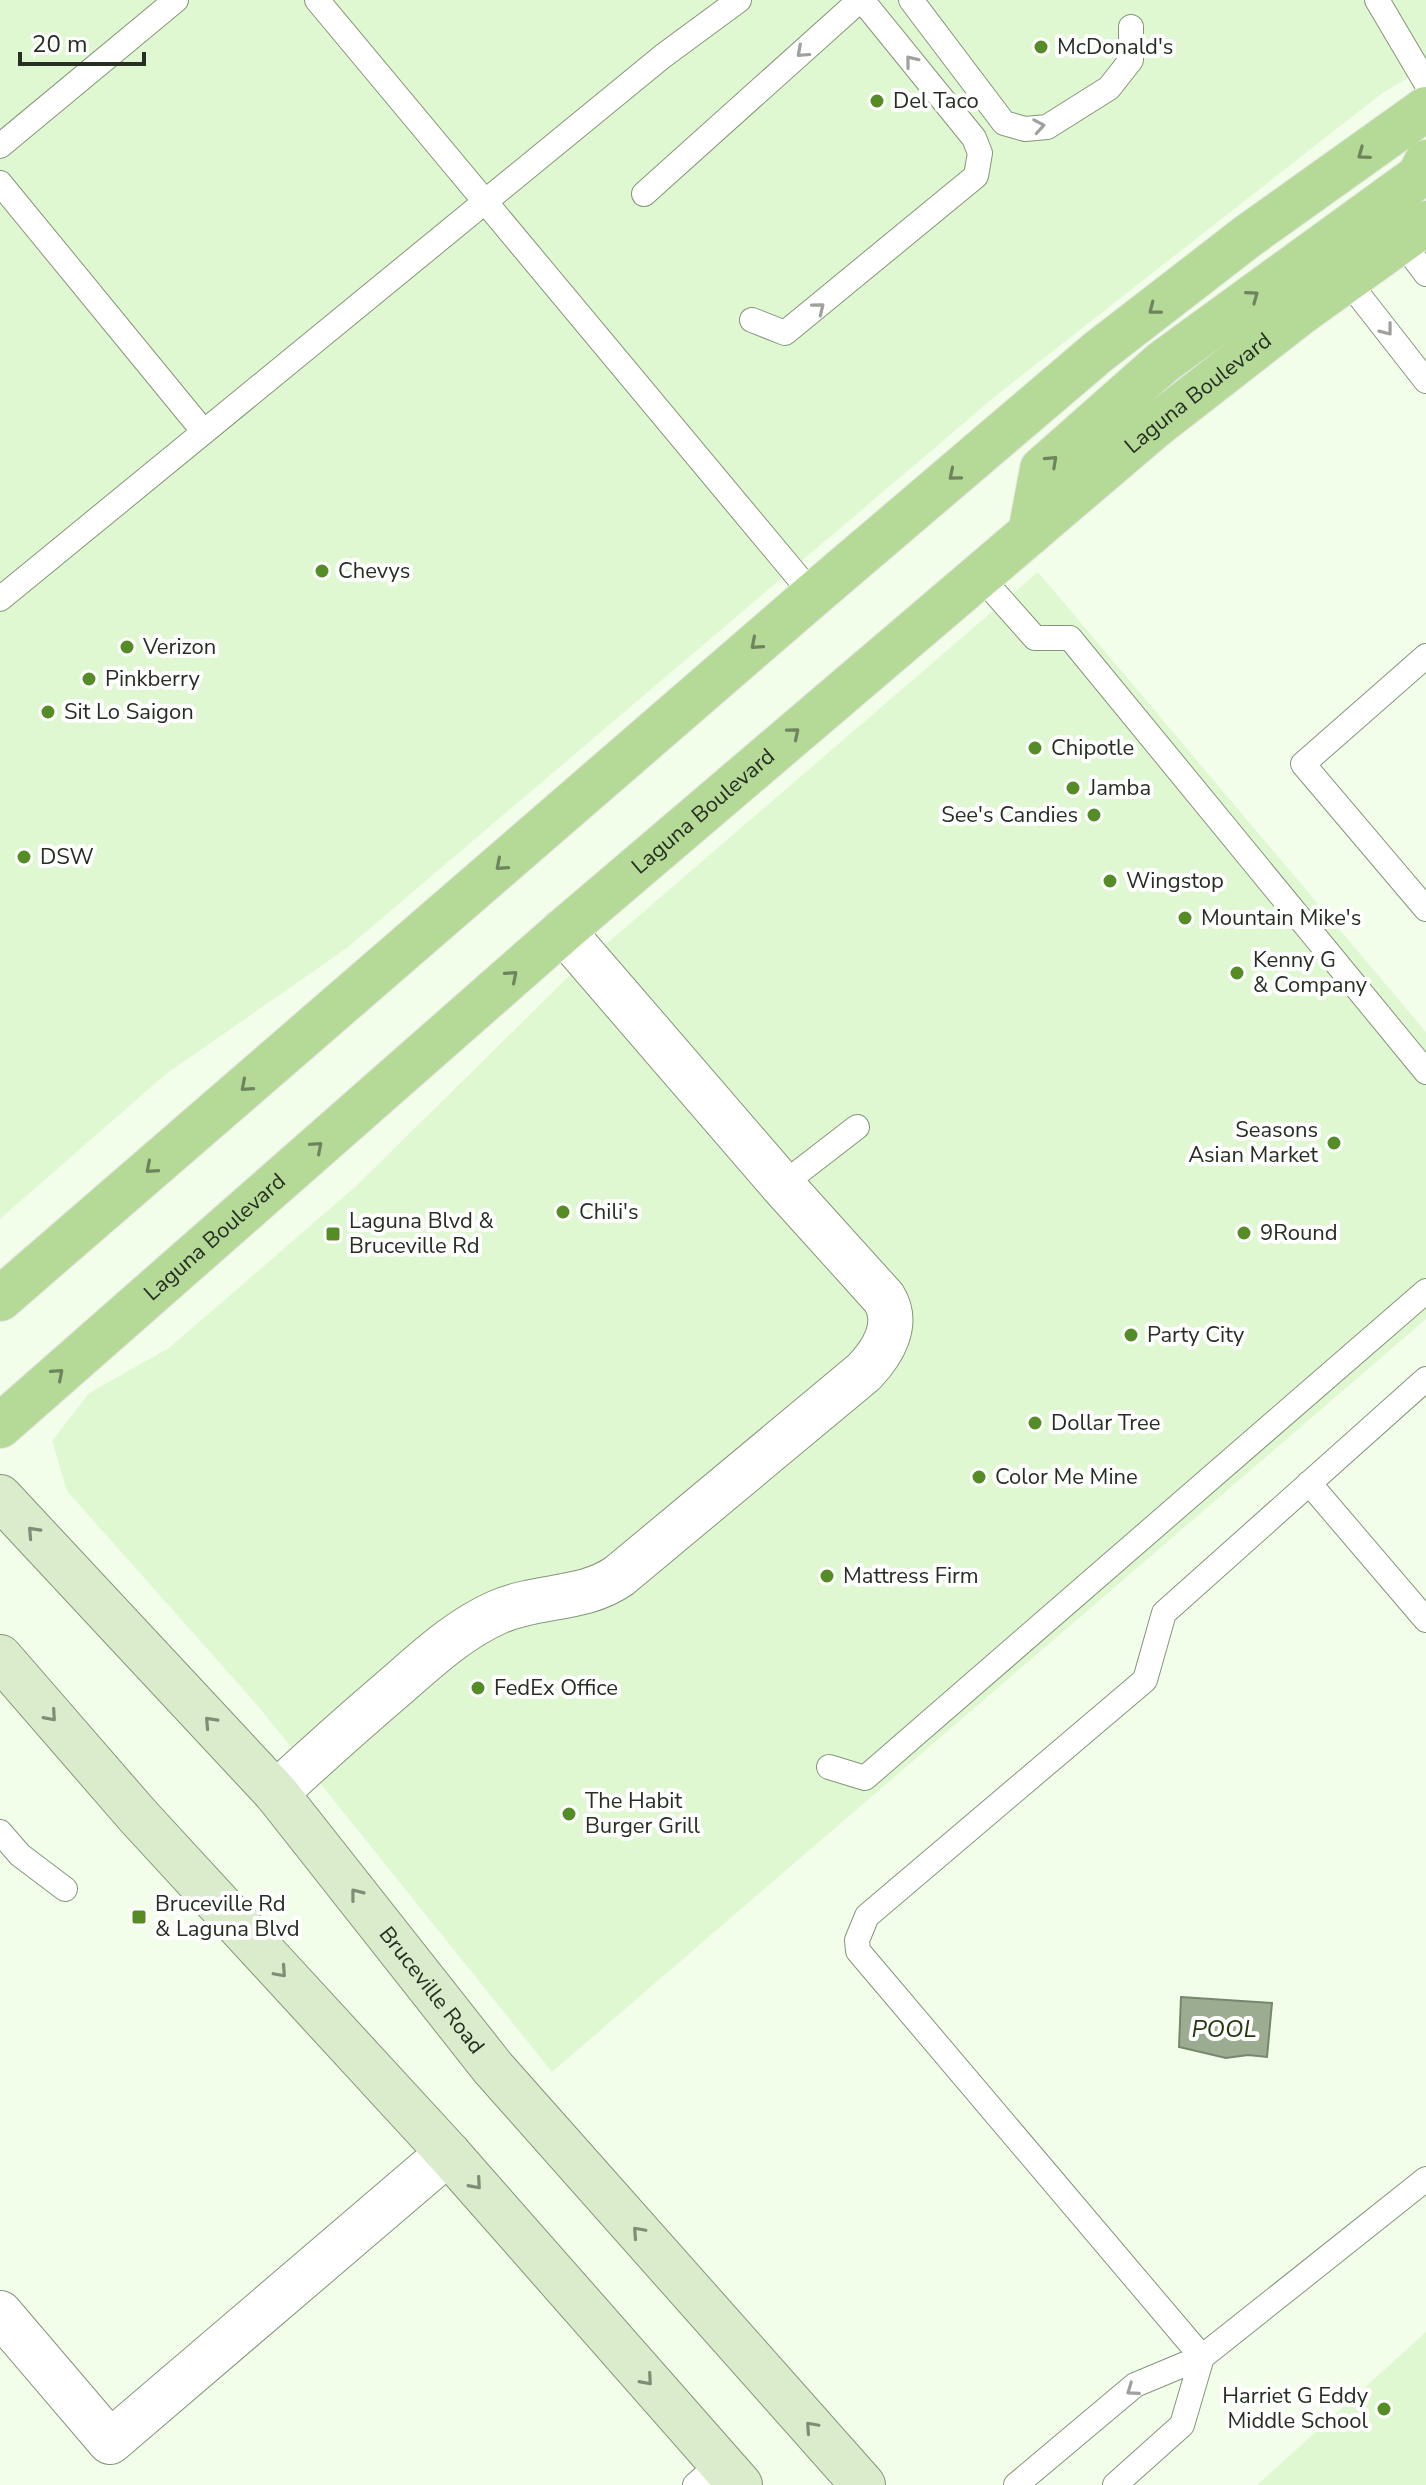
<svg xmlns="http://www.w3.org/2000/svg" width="1426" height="2485" font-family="'Nunito Sans',sans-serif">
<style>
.built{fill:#e0f8d1}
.water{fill:#9bac91;stroke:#788670;stroke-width:2}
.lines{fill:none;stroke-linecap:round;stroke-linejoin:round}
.lane-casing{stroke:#849679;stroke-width:26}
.street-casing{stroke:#849679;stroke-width:46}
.secondary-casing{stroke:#849679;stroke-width:46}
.primary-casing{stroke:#e5e6e4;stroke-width:46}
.lane{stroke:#fff;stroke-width:24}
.street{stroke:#fff;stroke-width:44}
.secondary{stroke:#daeccb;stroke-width:44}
.primary{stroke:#b5da98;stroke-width:44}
.oneway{stroke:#9ea19c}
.oneway2{stroke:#6e845d}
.oneway3{stroke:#808d76}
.poi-dot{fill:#568c26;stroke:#fff;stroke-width:3}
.labels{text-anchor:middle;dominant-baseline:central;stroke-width:8;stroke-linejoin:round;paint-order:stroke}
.poi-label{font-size:22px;fill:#272e22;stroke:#fff;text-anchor:start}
.street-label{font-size:22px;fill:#272e22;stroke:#fff}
.water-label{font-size:24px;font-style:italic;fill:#233a0f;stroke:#fff}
</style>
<rect width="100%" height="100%" fill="#f2feea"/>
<path class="built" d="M 0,0 L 1426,0 L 1426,67 L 1381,94 L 998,394 L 347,948 L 166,1074 L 0,1219 Z
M 1038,572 L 1426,1032 L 1426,1319 L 552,2072 L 258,1706 L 67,1491 L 52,1441 L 89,1393 L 169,1348 L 355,1187 L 569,976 Z
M 1426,2332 L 1426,2485 L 1257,2485 Z"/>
<path class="water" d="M 1181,1997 L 1272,2003 L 1267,2057 L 1248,2055 L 1226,2058 L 1179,2047 Z"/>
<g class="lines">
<g class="lane-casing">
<path id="lane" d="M 317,0 L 813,595
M 911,0 L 1004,123 L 1025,129 L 1047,127 L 1109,88 L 1131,60 L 1131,27
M 1377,0 L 1426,83
M 0,146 L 176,0
M 0,183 L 204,432
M 644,194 L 860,0
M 1401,241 L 1426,274
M 1347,280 L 1426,381
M 752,320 L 785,333 L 976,176 L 980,153 L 974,138 L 862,0
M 980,576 L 1035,638 L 1070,638 L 1426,1072
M 0,599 L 663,56 L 739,0
M 1426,656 L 1303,764 L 1426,909
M 782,1185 L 857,1127
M 1309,1483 L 1426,1620
M 829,1767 L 865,1778 L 1426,1291
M 0,1832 L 20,1855 L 65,1889
M 1202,2357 L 858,1951 L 857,1940 L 867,1916 L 1145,1680 L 1164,1613 L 1426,1379
M 695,2485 L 720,2463
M 1016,2485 L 1135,2385 L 1202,2357 L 1426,2179
M 1115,2485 L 1182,2425 L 1202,2357"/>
</g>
<g class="street-casing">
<path id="street" d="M 276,1793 C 315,1757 354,1722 395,1687 C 426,1660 459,1629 498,1612 C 540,1594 583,1601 619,1576 L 864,1372 C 883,1352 900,1324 884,1298 L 782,1185 L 563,931
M 0,2313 L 110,2442 L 448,2153"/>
</g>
<g class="secondary-casing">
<g id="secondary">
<path id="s1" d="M 0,1497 L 276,1793 L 493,2068 L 863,2485"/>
<path d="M 0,1657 L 138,1816 L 448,2153 L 740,2485"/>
</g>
</g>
<g class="primary-casing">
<g id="primary">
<path d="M 1030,533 L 1042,469 L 1163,362 L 1419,176 L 1426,162"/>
<path d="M 0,1299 L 813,595 L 1098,352 L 1248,236 L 1426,109"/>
<path id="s2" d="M 0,1426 L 563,931 L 1154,427 L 1303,311 L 1426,223"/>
</g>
</g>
<use href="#lane" class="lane"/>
<use href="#street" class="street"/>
<use href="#secondary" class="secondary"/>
<use href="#primary" class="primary"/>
</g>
<defs><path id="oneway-chevron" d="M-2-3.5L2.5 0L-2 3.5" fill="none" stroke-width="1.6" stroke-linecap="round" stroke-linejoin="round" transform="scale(2)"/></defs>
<g class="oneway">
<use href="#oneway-chevron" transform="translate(802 52) rotate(138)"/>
<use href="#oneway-chevron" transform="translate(911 61) rotate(-129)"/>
<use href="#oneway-chevron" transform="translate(1039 126) rotate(-10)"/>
<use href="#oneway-chevron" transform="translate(819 308) rotate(-39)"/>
<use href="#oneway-chevron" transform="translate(1387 330) rotate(52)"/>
<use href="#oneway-chevron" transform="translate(1132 2390) rotate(145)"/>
</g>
<g class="oneway2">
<use href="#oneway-chevron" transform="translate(1363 154) rotate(144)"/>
<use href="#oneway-chevron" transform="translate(1253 296) rotate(-36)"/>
<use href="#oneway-chevron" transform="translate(1154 309) rotate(142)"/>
<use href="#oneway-chevron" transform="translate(1052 461) rotate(-43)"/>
<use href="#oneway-chevron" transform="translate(954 475) rotate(140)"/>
<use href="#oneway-chevron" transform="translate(756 644) rotate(139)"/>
<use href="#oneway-chevron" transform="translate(794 733) rotate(-40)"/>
<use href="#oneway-chevron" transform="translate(501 865) rotate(139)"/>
<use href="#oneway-chevron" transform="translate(512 976) rotate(-41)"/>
<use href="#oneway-chevron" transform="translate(246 1086) rotate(139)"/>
<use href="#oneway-chevron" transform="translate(317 1147) rotate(-41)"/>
<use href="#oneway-chevron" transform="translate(151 1168) rotate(139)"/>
<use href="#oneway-chevron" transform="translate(58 1374) rotate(-41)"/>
</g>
<g class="oneway3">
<use href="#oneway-chevron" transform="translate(33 1532) rotate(-133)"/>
<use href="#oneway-chevron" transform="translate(51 1716) rotate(49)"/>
<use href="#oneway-chevron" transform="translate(210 1722) rotate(-133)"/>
<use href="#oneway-chevron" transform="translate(356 1894) rotate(-128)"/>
<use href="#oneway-chevron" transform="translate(281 1972) rotate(48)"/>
<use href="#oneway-chevron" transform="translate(476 2184) rotate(49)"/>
<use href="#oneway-chevron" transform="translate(638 2232) rotate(-132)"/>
<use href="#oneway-chevron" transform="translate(647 2380) rotate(49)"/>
<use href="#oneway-chevron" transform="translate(811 2427) rotate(-132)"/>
</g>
<g class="poi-dot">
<circle cx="1041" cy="47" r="8"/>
<circle cx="877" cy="101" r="8"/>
<circle cx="322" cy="571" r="8"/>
<circle cx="127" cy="647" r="8"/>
<circle cx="89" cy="679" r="8"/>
<circle cx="48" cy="712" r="8"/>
<circle cx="1035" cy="748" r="8"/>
<circle cx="1073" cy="788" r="8"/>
<circle cx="1094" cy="815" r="8"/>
<circle cx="24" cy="857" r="8"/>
<circle cx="1110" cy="881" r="8"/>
<circle cx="1185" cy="918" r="8"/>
<circle cx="1237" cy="973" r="8"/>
<circle cx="1334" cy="1143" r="8"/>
<circle cx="563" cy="1212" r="8"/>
<circle cx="1244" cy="1233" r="8"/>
<rect x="325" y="1226" width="16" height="16" rx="4"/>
<circle cx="1131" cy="1335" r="8"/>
<circle cx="1035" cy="1423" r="8"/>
<circle cx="979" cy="1477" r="8"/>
<circle cx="827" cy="1576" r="8"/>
<circle cx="478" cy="1688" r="8"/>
<circle cx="569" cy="1814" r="8"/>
<rect x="131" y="1909" width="16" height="16" rx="4"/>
<circle cx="1384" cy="2409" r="8"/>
</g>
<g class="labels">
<g class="poi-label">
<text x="1057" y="47">McDonald's</text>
<text x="893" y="101">Del Taco</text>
<text x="338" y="571">Chevys</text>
<text x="143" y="647">Verizon</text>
<text x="105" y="679">Pinkberry</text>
<text x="64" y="712">Sit Lo Saigon</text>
<text x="1051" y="748">Chipotle</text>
<text x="1089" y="788">Jamba</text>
<text x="1078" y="815" text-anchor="end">See's Candies</text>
<text x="40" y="857">DSW</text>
<text x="1126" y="881">Wingstop</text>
<text x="1201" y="918">Mountain Mike's</text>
<text x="1253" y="960">Kenny G<tspan x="1253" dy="25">&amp; Company</tspan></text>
<text x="1318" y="1130" text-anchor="end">Seasons<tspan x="1318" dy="25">Asian Market</tspan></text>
<text x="579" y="1212">Chili's</text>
<text x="349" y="1221">Laguna Blvd &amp;<tspan x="349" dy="25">Bruceville Rd</tspan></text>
<text x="1260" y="1233">9Round</text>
<text x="1147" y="1335">Party City</text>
<text x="1051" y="1423">Dollar Tree</text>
<text x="995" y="1477">Color Me Mine</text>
<text x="843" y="1576">Mattress Firm</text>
<text x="494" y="1688">FedEx Office</text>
<text x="585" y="1801">The Habit<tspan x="585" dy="25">Burger Grill</tspan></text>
<text x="155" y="1904">Bruceville Rd<tspan x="155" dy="25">&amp; Laguna Blvd</tspan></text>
<text x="1368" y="2396" text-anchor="end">Harriet G Eddy<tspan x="1368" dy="25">Middle School</tspan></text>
</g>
<g class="street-label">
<text stroke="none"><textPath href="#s2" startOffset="1582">Laguna Boulevard</textPath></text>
<text stroke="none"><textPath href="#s2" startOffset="934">Laguna Boulevard</textPath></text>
<text stroke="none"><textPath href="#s2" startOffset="286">Laguna Boulevard</textPath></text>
<text stroke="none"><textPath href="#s1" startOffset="656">Bruceville Road</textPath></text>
</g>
<g class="water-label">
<text x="1224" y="2029">POOL</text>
</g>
</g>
<path d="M20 52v12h124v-12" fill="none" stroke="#272e22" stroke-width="4"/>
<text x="32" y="52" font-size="24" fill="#272e22" stroke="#ffffff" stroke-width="6" paint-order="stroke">20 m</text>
</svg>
